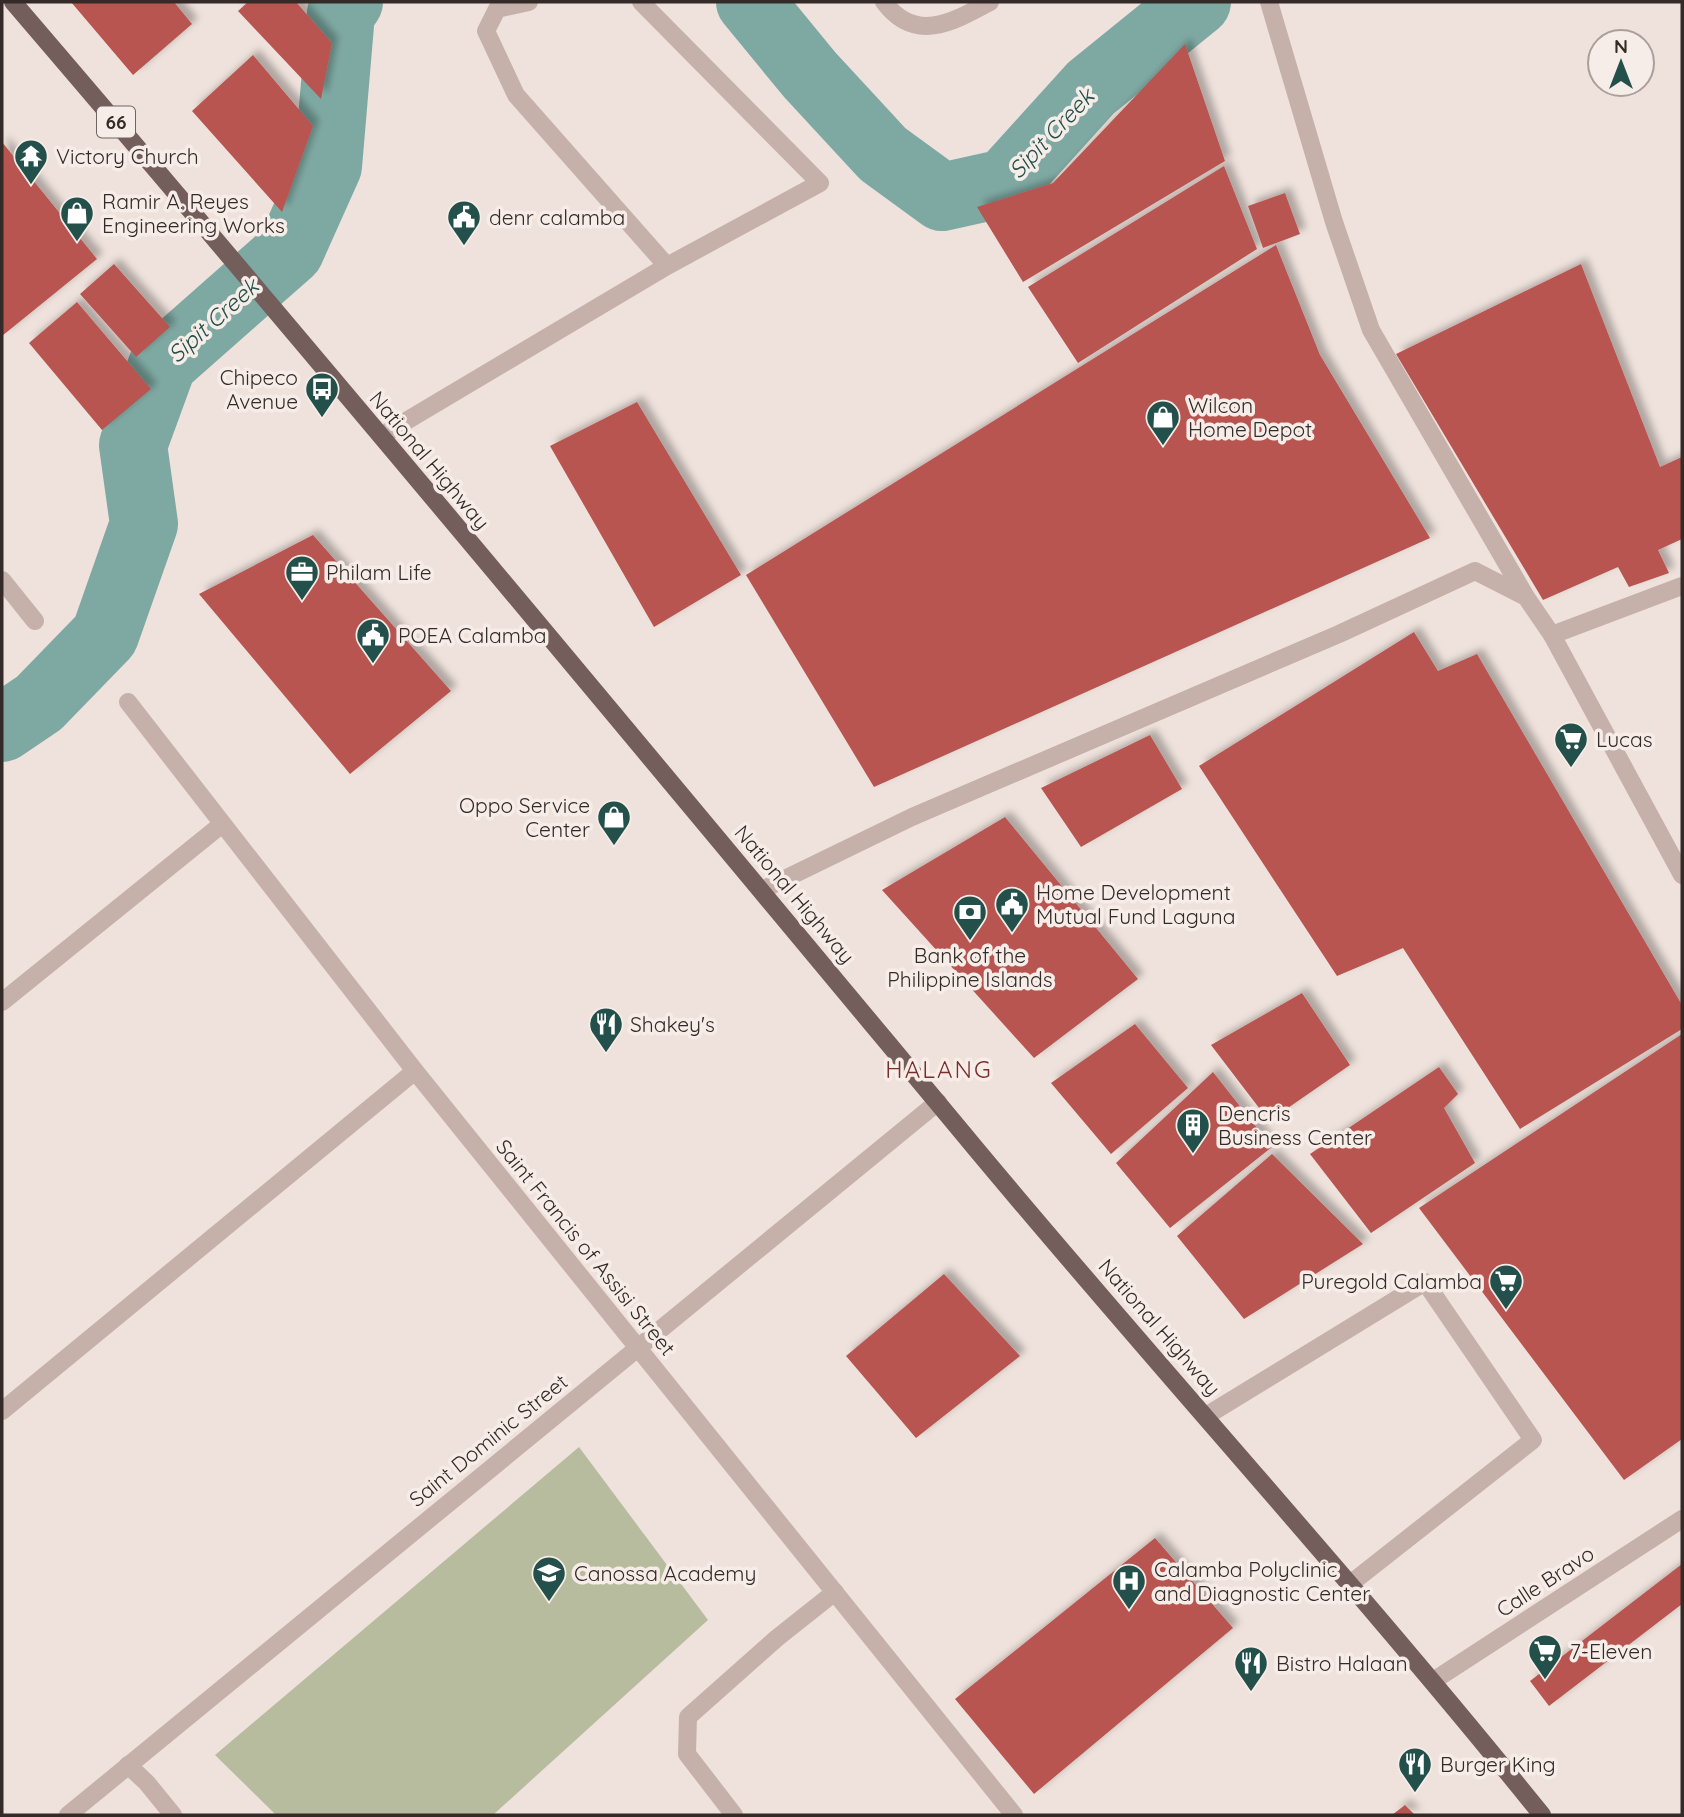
<svg xmlns="http://www.w3.org/2000/svg" width="1684" height="1817" font-family="Quicksand,sans-serif">
<style>
.green{fill:#b8bc9e}
.lines{fill:none;stroke-linecap:round;stroke-linejoin:round}
.river{stroke:#7ea9a2;stroke-width:68}
.building{fill:#b85551;filter:url(#shadow)}
.lane{stroke:#c6b1aa;stroke-width:18}
.street{stroke:#c6b1aa;stroke-width:18}
.primary{stroke:#745e5b;stroke-width:18}
.labels{text-anchor:middle;dominant-baseline:central;stroke-width:7;stroke-linejoin:round;paint-order:stroke}
.shield{fill:#f7ede8;stroke:#6e6462;stroke-width:2}
.shield-label{font-size:19px;font-weight:bold;fill:#342a28}
.poi-label{font-size:21px;fill:#342a28;stroke:#f7ede8;text-anchor:start}
.street-label{font-size:21px;fill:#342a28;stroke:#f7ede8}
.water-label{font-size:23px;font-style:italic;fill:#23504a;stroke:#f7ede8}
.quarter-label{font-size:24px;letter-spacing:2px;fill:#792e2b;stroke:#f7ede8}
</style>
<defs>
<filter id="shadow"><feDropShadow dx="6" dy="-6" stdDeviation="3.5" flood-color="#0004"/></filter>
</defs>
<rect width="100%" height="100%" fill="#efe2dc"/>
<path class="green" d="M 579,1447 L 708,1620 L 493,1815 L 276,1815 L 215,1755 Z"/>
<g class="lines">
<path class="river" d="M 750,2 L 810,75 L 883,154 L 942,197 L 1005,183 L 1091,88 L 1197,2
M 2,728 L 39,703 L 105,635 L 144,524 L 133,445 L 163,363 L 290,251 L 328,166 L 341,13 L 349,2"/>
</g>
<path class="building" d="M 71,2 L 174,2 L 192,24 L 133,75 Z
M 248,2 L 296,2 L 332,43 L 321,99 L 238,11 Z
M 1185,44 L 1225,161 L 1023,282 L 977,207 L 1053,183 Z
M 253,55 L 313,126 L 282,212 L 192,111 Z
M 2,142 L 97,259 L 2,336 Z
M 1224,166 L 1257,249 L 1078,363 L 1028,287 Z
M 1285,193 L 1300,234 L 1263,248 L 1248,206 Z
M 1276,245 L 1320,355 L 1430,538 L 874,787 L 746,575 Z
M 114,264 L 170,327 L 136,357 L 80,294 Z
M 1581,264 L 1660,467 L 1682,457 L 1682,539 L 1658,550 L 1669,573 L 1629,587 L 1618,567 L 1543,600 L 1396,354 Z
M 77,302 L 151,389 L 102,430 L 29,343 Z
M 637,402 L 741,575 L 654,627 L 550,446 Z
M 313,535 L 451,691 L 350,774 L 199,594 Z
M 1414,632 L 1438,671 L 1477,654 L 1682,1005 L 1682,1029 L 1520,1129 L 1403,948 L 1337,976 L 1199,766 Z
M 1150,735 L 1182,789 L 1081,847 L 1041,788 Z
M 1005,817 L 1138,979 L 1034,1058 L 882,890 Z
M 1302,993 L 1350,1065 L 1269,1121 L 1211,1045 Z
M 1135,1024 L 1188,1088 L 1111,1154 L 1051,1083 Z
M 1682,1034 L 1682,1439 L 1624,1480 L 1419,1208 Z
M 1439,1067 L 1458,1094 L 1444,1108 L 1475,1163 L 1371,1233 L 1310,1154 Z
M 1213,1072 L 1272,1147 L 1170,1228 L 1116,1163 Z
M 1272,1154 L 1363,1244 L 1244,1319 L 1177,1236 Z
M 944,1274 L 1020,1356 L 916,1438 L 846,1356 Z
M 1155,1538 L 1233,1628 L 1034,1794 L 955,1699 Z
M 1682,1564 L 1682,1604 L 1549,1706 L 1530,1681 Z
M 1405,1805 L 1415,1815 L 1392,1815 Z"/>
<g class="lines">
<path class="lane" d="M 1552,635 L 1682,586
M 1206,1416 L 1425,1282 L 1533,1440 L 1350,1584
M 128,1765 L 147,1783 L 173,1815
M 734,1815 L 687,1754 L 688,1717 L 777,1638 L 835,1592"/>
<path class="street" d="M 529,2 L 497,9 L 486,31 L 516,95 L 667,266
M 884,2 C 915,44 953,22 990,2
M 1269,2 L 1334,222 L 1371,330 L 1526,597
M 381,436 L 667,266 L 820,183 L 641,2
M 2,580 L 35,621
M 128,702 L 415,1071 L 1014,1815
M 762,890 L 912,817 L 1339,634 L 1475,571 L 1526,597 L 1552,635 L 1682,875
M 2,1002 L 221,825
M 2,1411 L 415,1071
M 1433,1681 L 1682,1519
M 68,1815 L 938,1102"/>
<path class="primary" d="M 13,2 C 336,379 653,761 971,1143 C 1159,1369 1358,1586 1542,1815"/>
</g>
<defs>
<g id="temple-pin" transform="scale(1.75)"><path d="M0 17L-7.5 6A9.5 9.5 0 1 1 7.5 6Z" fill="#23504a" stroke="#f7ede8"/><path d="M0-6L5-2H3V0L6.5 2.5H4V6H1.5V3h-3V6H-4V2.5H-6.5L-3 0V-2H-5Z" fill="#fff"/></g>
<g id="shop-pin" transform="scale(1.75)"><path d="M0 17L-7.5 6A9.5 9.5 0 1 1 7.5 6Z" fill="#23504a" stroke="#f7ede8"/><path d="M-5-2.5h2.3a2.7 3.5 0 0 1 5.4 0H5L5.5 6h-11ZM-1.5-2.5h3a1.5 2.3 0 0 0-3 0Z" fill="#fff"/></g>
<g id="civic-pin" transform="scale(1.75)"><path d="M0 17L-7.5 6A9.5 9.5 0 1 1 7.5 6Z" fill="#23504a" stroke="#f7ede8"/><path d="M-.6-6.5H3V-4.5H.6V-3L4-1V1h2V6H-6V1h2V-1L-.6-3ZM-1.2 2.5V6h2.4V2.5Z" fill="#fff"/></g>
<g id="bus-pin" transform="scale(1.75)"><path d="M0 17L-7.5 6A9.5 9.5 0 1 1 7.5 6Z" fill="#23504a" stroke="#f7ede8"/><path d="M-5-6H5V4H4V6H2V4H-2V6H-4V4H-5ZM-3.5-4V0h7V-4ZM-3.5 1.2v1.5H-2V1.2ZM2 1.2v1.5H3.5V1.2Z" fill="#fff"/></g>
<g id="office-pin" transform="scale(1.75)"><path d="M0 17L-7.5 6A9.5 9.5 0 1 1 7.5 6Z" fill="#23504a" stroke="#f7ede8"/><path d="M-6-3h4V-5.5h4V-3h4V5H-6ZM-1-4.5V-3h2v-1.5ZM-6 0V1H6V0Z" fill="#fff"/></g>
<g id="supermarket-pin" transform="scale(1.75)"><path d="M0 17L-7.5 6A9.5 9.5 0 1 1 7.5 6Z" fill="#23504a" stroke="#f7ede8"/><path d="M-6-5.5h2.5l.6 2H6L4.5 2H-2.5L-4.4-4H-6ZM-1.5 3.2a1.3 1.3 0 1 0 .1 0ZM3 3.2a1.3 1.3 0 1 0 .1 0Z" fill="#fff"/></g>
<g id="bank-pin" transform="scale(1.75)"><path d="M0 17L-7.5 6A9.5 9.5 0 1 1 7.5 6Z" fill="#23504a" stroke="#f7ede8"/><path d="M-6-4H6V4H-6ZM0-2.3a2.3 2.3 0 1 0 0 4.6a2.3 2.3 0 1 0 0-4.6Z" fill="#fff"/></g>
<g id="restaurant-pin" transform="scale(1.75)"><path d="M0 17L-7.5 6A9.5 9.5 0 1 1 7.5 6Z" fill="#23504a" stroke="#f7ede8"/><path d="M-5-6h1v4h1v-4h1v4h1v-4h1v5L-1.5 .5V6h-2V.5L-5-1ZM5-6V6H3V1.5H1.5Q1.5-4 5-6Z" fill="#fff"/></g>
<g id="building-pin" transform="scale(1.75)"><path d="M0 17L-7.5 6A9.5 9.5 0 1 1 7.5 6Z" fill="#23504a" stroke="#f7ede8"/><path d="M-4-6H4V6H1V3H-1V6H-4ZM-2.5-4.3h1.7v1.8h-1.7ZM.8-4.3h1.7v1.8H.8ZM-2.5-1h1.7V.8h-1.7ZM.8-1h1.7V.8H.8Z" fill="#fff"/></g>
<g id="school-pin" transform="scale(1.75)"><path d="M0 17L-7.5 6A9.5 9.5 0 1 1 7.5 6Z" fill="#23504a" stroke="#f7ede8"/><path d="M0-5L7-2L0 1L-7-2ZM-4 1L0 2.5L4 1V4Q0 6-4 4Z" fill="#fff"/></g>
<g id="hospital-pin" transform="scale(1.75)"><path d="M0 17L-7.5 6A9.5 9.5 0 1 1 7.5 6Z" fill="#23504a" stroke="#f7ede8"/><path d="M-5-5h3v3.5h4V-5h3V5h-3V1.5h-4V5h-3Z" fill="#fff"/></g>
</defs>
<g fill-rule="evenodd">
<use href="#temple-pin" x="31" y="156"/>
<use href="#shop-pin" x="77" y="213"/>
<use href="#civic-pin" x="464" y="217"/>
<use href="#bus-pin" x="322" y="389"/>
<use href="#shop-pin" x="1163" y="417"/>
<use href="#office-pin" x="302" y="572"/>
<use href="#civic-pin" x="373" y="635"/>
<use href="#supermarket-pin" x="1571" y="739"/>
<use href="#shop-pin" x="614" y="817"/>
<use href="#civic-pin" x="1012" y="904"/>
<use href="#bank-pin" x="970" y="912"/>
<use href="#restaurant-pin" x="606" y="1024"/>
<use href="#building-pin" x="1193" y="1125"/>
<use href="#supermarket-pin" x="1506" y="1281"/>
<use href="#school-pin" x="549" y="1573"/>
<use href="#hospital-pin" x="1129" y="1581"/>
<use href="#supermarket-pin" x="1545" y="1651"/>
<use href="#restaurant-pin" x="1251" y="1663"/>
<use href="#restaurant-pin" x="1415" y="1764"/>
</g>
<g class="labels">
<rect class="shield" x="97" y="106.5" width="38" height="31" rx="5"/>
<g class="shield-label">
<text x="116" y="122">66</text>
</g>
<g class="poi-label">
<text x="56" y="156">Victory Church</text>
<text x="102" y="201">Ramir A. Reyes<tspan x="102" dy="24">Engineering Works</tspan></text>
<text x="489" y="217">denr calamba</text>
<text x="298" y="377" text-anchor="end">Chipeco<tspan x="298" dy="24">Avenue</tspan></text>
<text x="1188" y="405">Wilcon<tspan x="1188" dy="24">Home Depot</tspan></text>
<text x="326" y="572">Philam Life</text>
<text x="398" y="635">POEA Calamba</text>
<text x="1596" y="739">Lucas</text>
<text x="590" y="805" text-anchor="end">Oppo Service<tspan x="590" dy="24">Center</tspan></text>
<text x="1036" y="892">Home Development<tspan x="1036" dy="24">Mutual Fund Laguna</tspan></text>
<text x="970" y="955" text-anchor="middle">Bank of the<tspan x="970" dy="24">Philippine Islands</tspan></text>
<text x="630" y="1024">Shakey's</text>
<text x="1218" y="1113">Dencris<tspan x="1218" dy="24">Business Center</tspan></text>
<text x="1482" y="1281" text-anchor="end">Puregold Calamba</text>
<text x="1154" y="1569">Calamba Polyclinic<tspan x="1154" dy="24">and Diagnostic Center</tspan></text>
<text x="574" y="1573">Canossa Academy</text>
<text x="1570" y="1651">7-Eleven</text>
<text x="1276" y="1663">Bistro Halaan</text>
<text x="1440" y="1764">Burger King</text>
</g>
<g class="street-label">
<text transform="translate(430 460) rotate(50)">National Highway</text>
<text transform="translate(795 894) rotate(50)">National Highway</text>
<text transform="translate(586 1247) rotate(51)">Saint Francis of Assisi Street</text>
<text transform="translate(1160 1327) rotate(49)">National Highway</text>
<text transform="translate(488 1440) rotate(-39)">Saint Dominic Street</text>
<text transform="translate(1545 1581) rotate(-33)">Calle Bravo</text>
</g>
<g class="water-label">
<text transform="translate(1051 133) rotate(-47)">Sipit Creek</text>
<text transform="translate(213 320) rotate(-42)">Sipit Creek</text>
</g>
<g class="quarter-label">
<text x="939" y="1069">HALANG</text>
</g>
</g>
<rect width="1684" height="1817" fill="none" stroke="#342a28" stroke-width="7"/>
<g transform="translate(1621 63)"><circle r="33" fill="#f7ede8" stroke="#a99f9b" stroke-width="2"/>
<path d="M0-5L12 26L0 18L-12 26Z" fill="#23504a"/>
<text y="-10" font-size="19" font-weight="bold" text-anchor="middle" fill="#342a28">N</text>
</g>
</svg>
